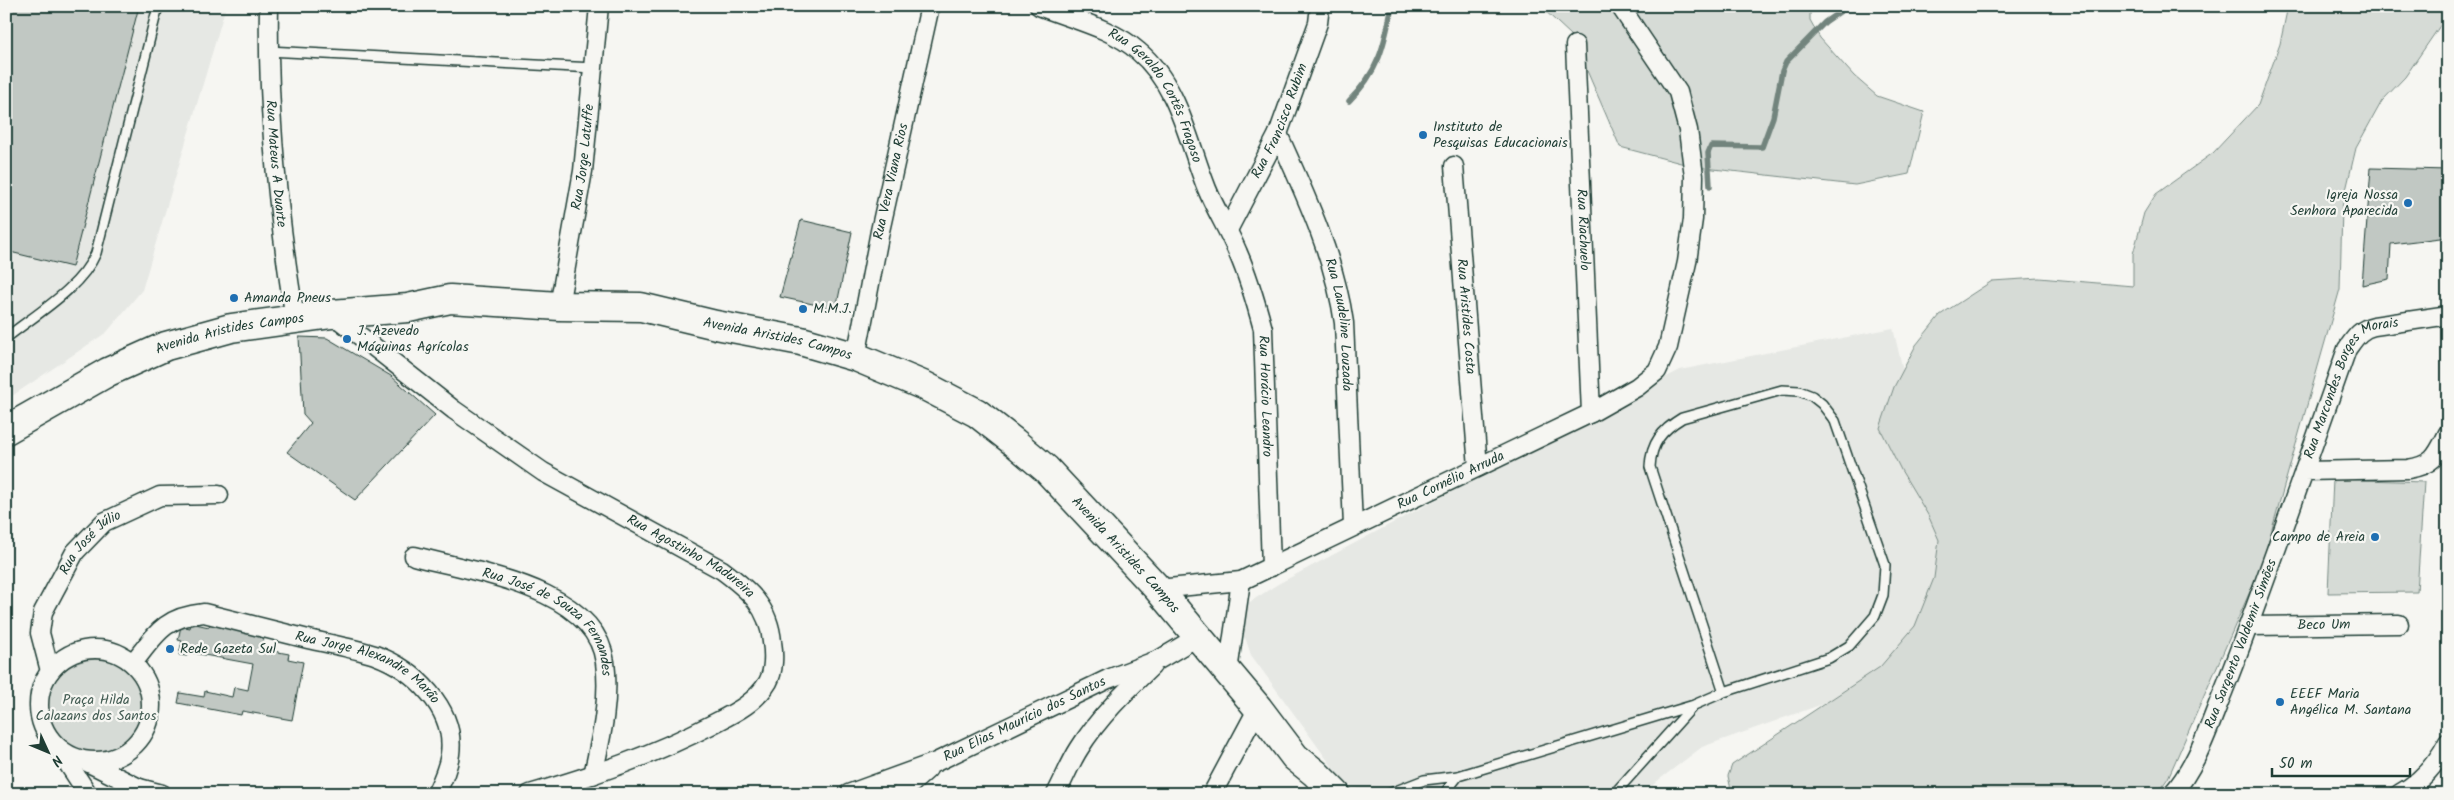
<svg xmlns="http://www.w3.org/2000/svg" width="2454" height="800" font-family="Kalam,sans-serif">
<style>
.built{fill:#e6e8e4}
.green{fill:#d6dbd6;stroke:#7a8c85}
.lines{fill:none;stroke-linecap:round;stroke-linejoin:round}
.stream{stroke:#72847d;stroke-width:5.5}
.building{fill:#c1c8c3;stroke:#1f3d34}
.lane-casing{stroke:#1f3d34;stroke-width:12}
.street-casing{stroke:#1f3d34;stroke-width:21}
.highway-casing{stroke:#1f3d34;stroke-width:31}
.lane{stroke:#f6f6f2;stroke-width:9}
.street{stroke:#f6f6f2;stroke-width:18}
.highway{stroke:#f6f6f2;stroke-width:28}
.poi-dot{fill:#1f6fb2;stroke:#f6f6f2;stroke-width:2}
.labels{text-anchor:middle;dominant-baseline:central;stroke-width:4.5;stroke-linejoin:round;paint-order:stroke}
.street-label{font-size:14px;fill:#1f3d34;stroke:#f6f6f2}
.poi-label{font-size:14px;fill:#1f3d34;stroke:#f6f6f2;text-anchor:start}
.park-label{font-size:14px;fill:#445d54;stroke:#f6f6f2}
</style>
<rect width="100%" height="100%" fill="#f6f6f2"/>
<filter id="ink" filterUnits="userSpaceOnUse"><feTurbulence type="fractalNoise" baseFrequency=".02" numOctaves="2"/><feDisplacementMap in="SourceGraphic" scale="10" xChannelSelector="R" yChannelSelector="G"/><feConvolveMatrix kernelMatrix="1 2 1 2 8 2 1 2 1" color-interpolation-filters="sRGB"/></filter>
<g filter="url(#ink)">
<path class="built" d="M 6,6 L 226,6 L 142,290 L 107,332 L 6,400 Z
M 1893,328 L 1958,604 L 1931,643 L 1837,699 L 1702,747 L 1656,782 L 1645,794 L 1368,794 L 1347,784 L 1334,769 L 1251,655 L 1246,640 L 1238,627 L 1245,605 L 1278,584 L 1680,370 Z"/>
<path class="green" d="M 1537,6 L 1810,6 L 1810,20 L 1820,38 L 1854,76 L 1877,96 L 1924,112 L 1909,174 L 1855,185 L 1696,167 L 1620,147 L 1572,36 L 1541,7 Z
M 2288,6 L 2448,6 L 2448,14 L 2405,77 L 2382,101 L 2356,148 L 2342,207 L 2340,289 L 2262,564 L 2168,778 L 2157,794 L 1732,794 L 1728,776 L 1732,765 L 1880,667 L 1915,626 L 1934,578 L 1939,540 L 1928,515 L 1901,470 L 1880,428 L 1894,387 L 1916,345 L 1940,315 L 1992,281 L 2039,278 L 2133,286 L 2133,254 L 2144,213 L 2156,194 L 2213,153 L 2258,105 L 2280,44 Z
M 2333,479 L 2424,482 L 2417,592 L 2328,593 Z
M47 708a49 49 0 1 1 98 0a49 49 0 1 1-98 0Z"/>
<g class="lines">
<path class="stream" d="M 1349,101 C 1379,71 1384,47 1392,6
M 1710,186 L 1708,153 L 1711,146 L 1762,147 L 1773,117 L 1782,71 L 1786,62 L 1825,22 L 1848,6"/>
</g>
<path class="building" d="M 6,6 L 139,6 L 72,267 L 6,251 Z
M 2371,168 L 2448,170 L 2448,237 L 2391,244 L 2389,279 L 2362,285 Z
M 801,220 L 852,232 L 836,309 L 780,297 Z
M 299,337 L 327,338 L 391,376 L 435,415 L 355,500 L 287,452 L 311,423 L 303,414 Z
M 210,622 L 265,633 L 262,649 L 289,654 L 288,659 L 303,662 L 292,720 L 242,711 L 241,715 L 178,703 L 180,693 L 204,697 L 205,691 L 232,697 L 234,687 L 248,690 L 253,664 L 188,652 L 187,656 L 179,655 L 182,641 L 178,640 L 181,626 L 190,628 L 191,623 L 209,627 Z"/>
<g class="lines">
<g class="lane-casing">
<path id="lane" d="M 268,51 L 594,68
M 6,338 C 36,314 81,288 96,253 L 158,6
M 1388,794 L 1424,780 L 1458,776 L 1694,705 L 1724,692 L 1829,658 L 1849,646 L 1875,616 L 1883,595 L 1885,565 L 1835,421 L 1822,404 L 1812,396 L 1799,391 L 1782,390 L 1682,418 C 1662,430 1651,443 1650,467 L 1724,692
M 1444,794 L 1458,776
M 1614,794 L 1694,705"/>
</g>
<g class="street-casing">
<g id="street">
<path id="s1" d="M 269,6 C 267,111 278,216 295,319"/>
<path id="s2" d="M 1039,6 C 1071,19 1112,28 1138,51 C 1179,85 1188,142 1207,189 C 1216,211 1229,231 1238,253 C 1249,278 1256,303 1263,329 L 1271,567"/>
<path id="s3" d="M 1575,45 L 1591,413"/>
<path id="s4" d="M 1278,134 C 1305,194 1335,258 1344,323 L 1353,526"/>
<path id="s5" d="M 1454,166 L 1478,467"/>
<path id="s6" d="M 1228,230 L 1278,134 L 1318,23 L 1320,6"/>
<path id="s7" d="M 559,306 L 583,171 L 599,6"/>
<path id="s8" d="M 332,314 L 454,410 L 543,472 L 722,570 C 749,590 769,607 772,642 C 774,654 774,671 768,682 C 755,704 732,714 711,725 C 651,756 595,775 530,794"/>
<path id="s9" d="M 856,357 L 880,231 L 930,6"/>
<path id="s10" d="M 2304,471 L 2347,349 C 2355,338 2360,329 2374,326 L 2442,316"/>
<path id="s11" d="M 414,556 C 473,572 595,587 605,662 C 610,701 601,738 593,775"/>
<path id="s12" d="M 1158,589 L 1241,581 L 1591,413 L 1637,387 L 1657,371 L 1668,347 L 1687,262 L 1693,219 L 1694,176 L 1688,130 L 1678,92 L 1620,6"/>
<path id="s13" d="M 2249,626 L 2399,624"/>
<circle cx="95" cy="705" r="56"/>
<path id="s14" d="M 133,663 C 156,634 164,617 204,613 C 239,622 273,630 308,639 C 330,644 353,648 375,655 C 414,669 456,709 450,754 C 448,769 442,781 436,794"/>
<path id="s15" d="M 50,671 L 40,633 L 43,612 L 75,552 L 104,522 L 160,496 L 219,495"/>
<path d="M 1228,671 L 1241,581"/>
<path d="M 59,750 L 88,794"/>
<path d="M 87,762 L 139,788"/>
<path d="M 131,793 L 139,788 L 162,794"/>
<path id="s16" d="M 848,794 L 936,762 L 1108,679 L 1160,659 L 1199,636"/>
<path d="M 900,794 L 928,769"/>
<path d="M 1056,794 C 1064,779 1070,763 1079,749 C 1098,718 1126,691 1152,666"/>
<path d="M 1212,794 L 1258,708"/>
<path id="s17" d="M 2172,794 C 2197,766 2209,726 2223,692 C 2252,619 2278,545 2304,471 L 2408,469 C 2434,465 2437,455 2448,433"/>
<path d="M 2399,794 C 2420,783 2437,763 2448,742"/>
</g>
</g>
<g class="highway-casing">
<g id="highway">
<path id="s18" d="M 6,430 L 108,372 L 166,346 L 231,328 L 332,314 L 408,308 L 450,299 L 559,306 L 641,307 L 716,325 L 801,341 L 856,357 L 925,386 L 977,413 L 1014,442 L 1046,469 L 1158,589 L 1258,708 L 1295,757 L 1315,773 L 1336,794"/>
</g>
</g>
<use href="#lane" class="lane"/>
<use href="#street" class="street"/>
<use href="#highway" class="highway"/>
</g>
</g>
<g class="poi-dot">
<circle cx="1423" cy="135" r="5"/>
<circle cx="2408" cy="203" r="5"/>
<circle cx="234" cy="298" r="5"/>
<circle cx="803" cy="309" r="5"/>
<circle cx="347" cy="339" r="5"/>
<circle cx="2375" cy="537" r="5"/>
<circle cx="170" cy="649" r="5"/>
<circle cx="2280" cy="702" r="5"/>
</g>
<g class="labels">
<g class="street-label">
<text stroke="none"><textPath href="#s2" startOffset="156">Rua Geraldo Cortês Fragoso</textPath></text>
<text stroke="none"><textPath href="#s6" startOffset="121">Rua Francisco Rubim</textPath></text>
<text stroke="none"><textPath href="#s7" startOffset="151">Rua Jorge Latuffe</textPath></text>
<text stroke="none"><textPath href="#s1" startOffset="158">Rua Mateus A Duarte</textPath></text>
<text stroke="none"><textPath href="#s9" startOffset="179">Rua Vera Viana Rios</textPath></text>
<text stroke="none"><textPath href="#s3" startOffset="185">Rua Riachuelo</textPath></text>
<text stroke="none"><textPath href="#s5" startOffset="151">Rua Aristídes Costa</textPath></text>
<text stroke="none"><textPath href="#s4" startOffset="202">Rua Laudeline Louzada</textPath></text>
<text stroke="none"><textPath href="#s18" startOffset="246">Avenida Aristides Campos</textPath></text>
<text stroke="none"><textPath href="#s18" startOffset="801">Avenida Aristides Campos</textPath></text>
<text stroke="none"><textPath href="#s10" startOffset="102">Rua Marcondes Borges Morais</textPath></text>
<text stroke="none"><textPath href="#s2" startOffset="484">Rua Horácio Leandro</textPath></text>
<text stroke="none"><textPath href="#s12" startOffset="316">Rua Cornélio Arruda</textPath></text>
<text stroke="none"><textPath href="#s15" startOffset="146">Rua José Júlio</textPath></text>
<text stroke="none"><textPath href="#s18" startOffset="1221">Avenida Aristides Campos</textPath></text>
<text stroke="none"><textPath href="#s8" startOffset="434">Rua Agostinho Madureira</textPath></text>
<text stroke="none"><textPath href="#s13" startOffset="75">Beco Um</textPath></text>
<text stroke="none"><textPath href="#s11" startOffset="158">Rua José de Souza Fernandes</textPath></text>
<text stroke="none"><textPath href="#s17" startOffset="166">Rua Sargento Valdemir Simões</textPath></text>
<text stroke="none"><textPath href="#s14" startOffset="265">Rua Jorge Alexandre Marão</textPath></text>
<text stroke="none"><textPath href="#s16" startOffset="192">Rua Elias Maurício dos Santos</textPath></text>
</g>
<g class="poi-label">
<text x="1433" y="127">Instituto de<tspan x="1433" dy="16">Pesquisas Educacionais</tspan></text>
<text x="2398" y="195" text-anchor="end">Igreja Nossa<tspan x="2398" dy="16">Senhora Aparecida</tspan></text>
<text x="244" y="298">Amanda Pneus</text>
<text x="813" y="309">M.M.J.</text>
<text x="357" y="331">J. Azevedo<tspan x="357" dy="16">Máquinas Agrícolas</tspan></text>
<text x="2365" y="537" text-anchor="end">Campo de Areia</text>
<text x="180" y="649">Rede Gazeta Sul</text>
<text x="2290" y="694">EEEF Maria<tspan x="2290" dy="16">Angélica M. Santana</tspan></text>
</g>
<g class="park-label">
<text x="96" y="700">Praça Hilda<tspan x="96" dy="16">Calazans dos Santos</tspan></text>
</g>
</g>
<rect width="2454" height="800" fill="none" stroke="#f6f6f2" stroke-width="25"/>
<rect x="12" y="12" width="2429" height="775" fill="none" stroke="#1f3d34" stroke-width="2" filter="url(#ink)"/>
<g transform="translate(48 752) rotate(134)" stroke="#f6f6f2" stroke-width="4" paint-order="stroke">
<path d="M0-4L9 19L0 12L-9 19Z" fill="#1f3d34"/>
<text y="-8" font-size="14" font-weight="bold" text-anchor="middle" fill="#1f3d34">N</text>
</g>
<path d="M2272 768v8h138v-8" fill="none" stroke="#1f3d34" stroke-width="2.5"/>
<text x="2279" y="768" font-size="15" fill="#1f3d34" stroke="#f6f6f2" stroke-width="4" paint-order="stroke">50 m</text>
</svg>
